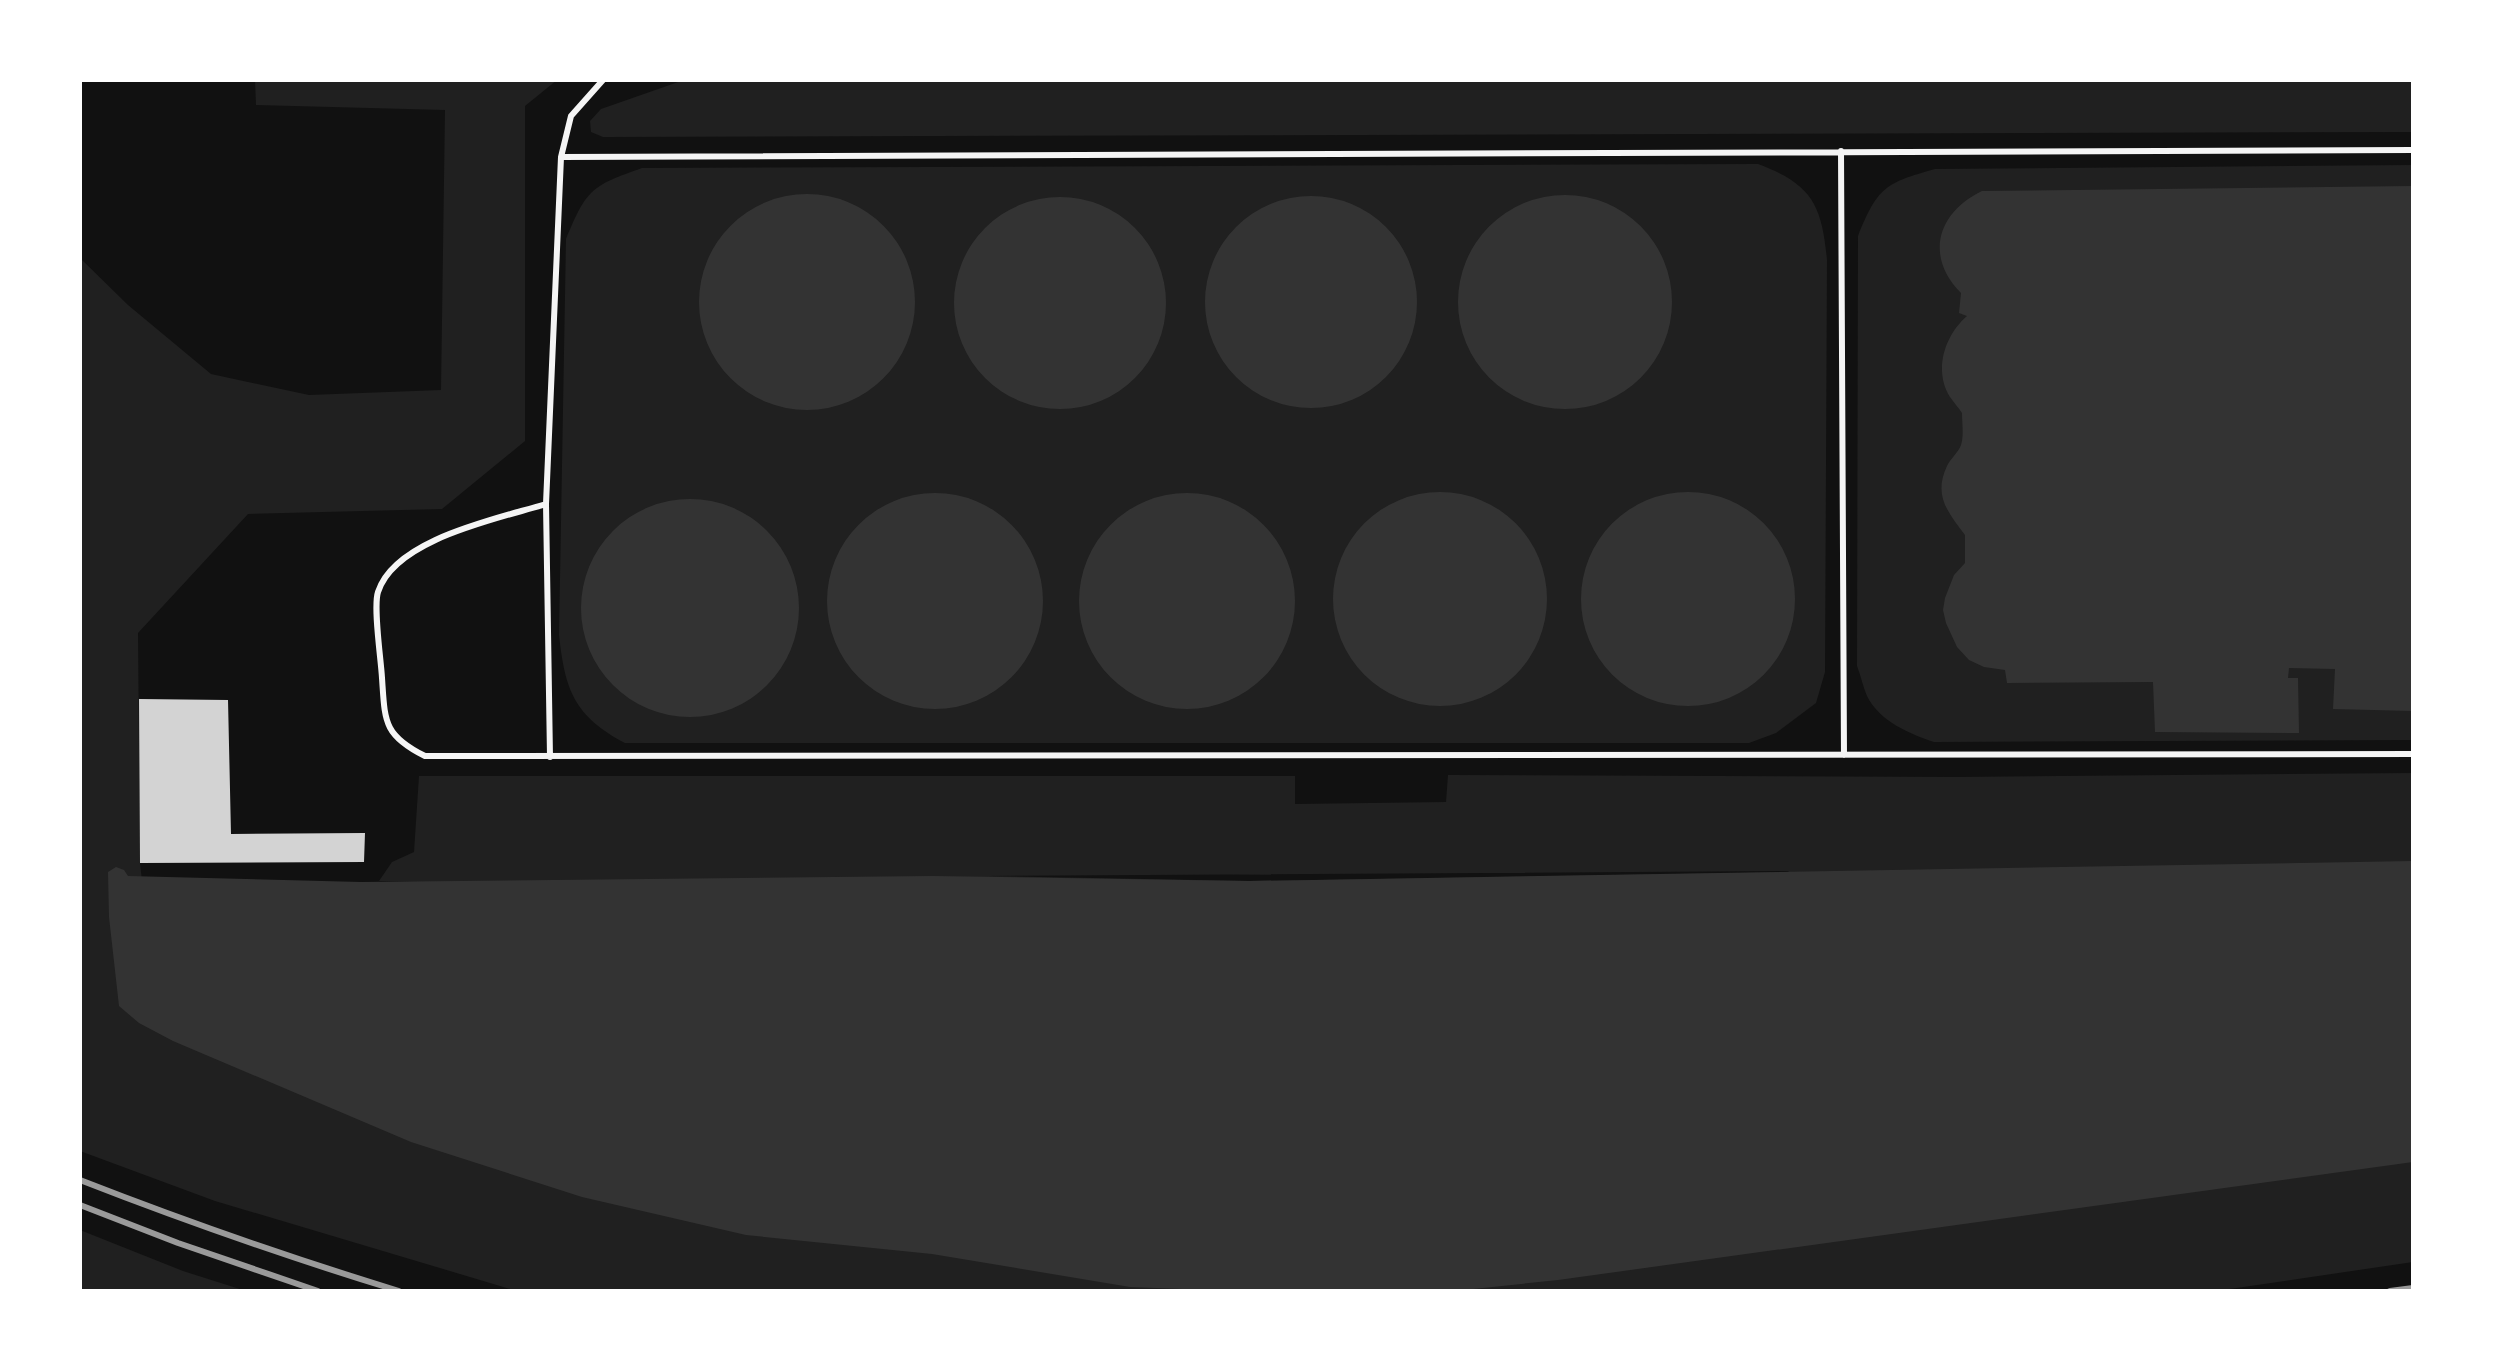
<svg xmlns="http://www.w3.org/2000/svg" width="2493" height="1371" font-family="Manrope,sans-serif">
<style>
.green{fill:#202020;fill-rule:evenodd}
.water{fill:#333}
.building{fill:#d3d3d3}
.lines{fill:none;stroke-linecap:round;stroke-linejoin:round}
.service{stroke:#f5f5f5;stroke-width:6}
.rail{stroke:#9a9a9a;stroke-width:6}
</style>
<rect width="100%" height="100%" fill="#111"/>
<path class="green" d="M 255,80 L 557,80 L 525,106 L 525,441 L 442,509 L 248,514 L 138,633 L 140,863 L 154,988 L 2413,1130 L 2413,1262 L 2216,1291 L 517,1291 L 215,1201 L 80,1151 L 80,258 L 128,305 L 211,374 L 309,395 L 441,390 L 445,110 L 256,105 Z
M 684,80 L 2413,80 L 2413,132 L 603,137 L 591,132 L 590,121 L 601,109 Z
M 1758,164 C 1812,184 1822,205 1827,260 L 1825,672 L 1816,703 L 1776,733 L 1749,743 L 625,743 C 574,716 565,690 559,635 L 566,239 C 587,189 591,186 642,168 Z
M 2413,165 L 2413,740 L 1934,742 C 1910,734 1879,721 1867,696 C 1863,687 1861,676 1857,666 L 1858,236 C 1878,187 1885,183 1935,169 Z
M 2413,773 L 2413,929 L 379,881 L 392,862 L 414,852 L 419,776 L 1295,776 L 1295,804 L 1446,802 L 1448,775 L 1957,777 ZM 1789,872 L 1249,881 L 987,876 L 1788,871 Z
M 80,1230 L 183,1271 L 246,1291 L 80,1291 Z"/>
<path class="water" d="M 2413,186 L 2413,711 L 2333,709 L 2335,669 L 2289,668 L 2288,678 L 2298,678 L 2299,733 L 2155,732 L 2153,682 L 2007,683 L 2005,670 L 1984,667 L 1969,660 L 1957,647 L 1946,623 L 1943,610 L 1945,598 L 1954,575 L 1965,563 L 1965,535 C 1948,512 1933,496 1947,466 C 1950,459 1958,453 1961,445 C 1964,436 1962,422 1962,413 C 1959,408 1954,403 1950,397 C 1933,370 1945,335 1967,316 L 1959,313 L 1961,293 C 1924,256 1938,212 1982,191 Z
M699 302a108 108 0 1 1 216 0a108 108 0 1 1-216 0Z
M1458 302a107 107 0 1 1 214 0a107 107 0 1 1-214 0Z
M1205 302a106 106 0 1 1 212 0a106 106 0 1 1-212 0Z
M954 303a106 106 0 1 1 212 0a106 106 0 1 1-212 0Z
M1333 599a107 107 0 1 1 214 0a107 107 0 1 1-214 0Z
M1581 599a107 107 0 1 1 214 0a107 107 0 1 1-214 0Z
M1079 601a108 108 0 1 1 216 0a108 108 0 1 1-216 0Z
M827 601a108 108 0 1 1 216 0a108 108 0 1 1-216 0Z
M581 608a109 109 0 1 1 218 0a109 109 0 1 1-218 0Z
M 2413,861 L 2413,1162 L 1558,1280 L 1454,1291 L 1234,1291 L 1130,1287 L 932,1254 L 746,1235 L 582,1197 L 411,1142 L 173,1041 L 139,1023 L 119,1006 L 109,917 L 108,872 L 116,867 L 124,870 L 128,876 L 361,882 L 932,876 L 1249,881 Z"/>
<path class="building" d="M 139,699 L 228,700 L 231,834 L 365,833 L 364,862 L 140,863 Z"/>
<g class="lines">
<path class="service" d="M 603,80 L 571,116 L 561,157 L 546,504 C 497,519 395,539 378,592 C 373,607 381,659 382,678 C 385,721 383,735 425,756 L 2413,754
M 1841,151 L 1844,755
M 561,157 L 2413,150
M 546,504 L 550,757"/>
<path class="rail" d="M 80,1180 C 185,1221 291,1258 399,1291
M 80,1205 L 178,1243 L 318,1291
M 2390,1291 L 2413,1288"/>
</g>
<rect width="2493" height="1371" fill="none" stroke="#ffffff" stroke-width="164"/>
</svg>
